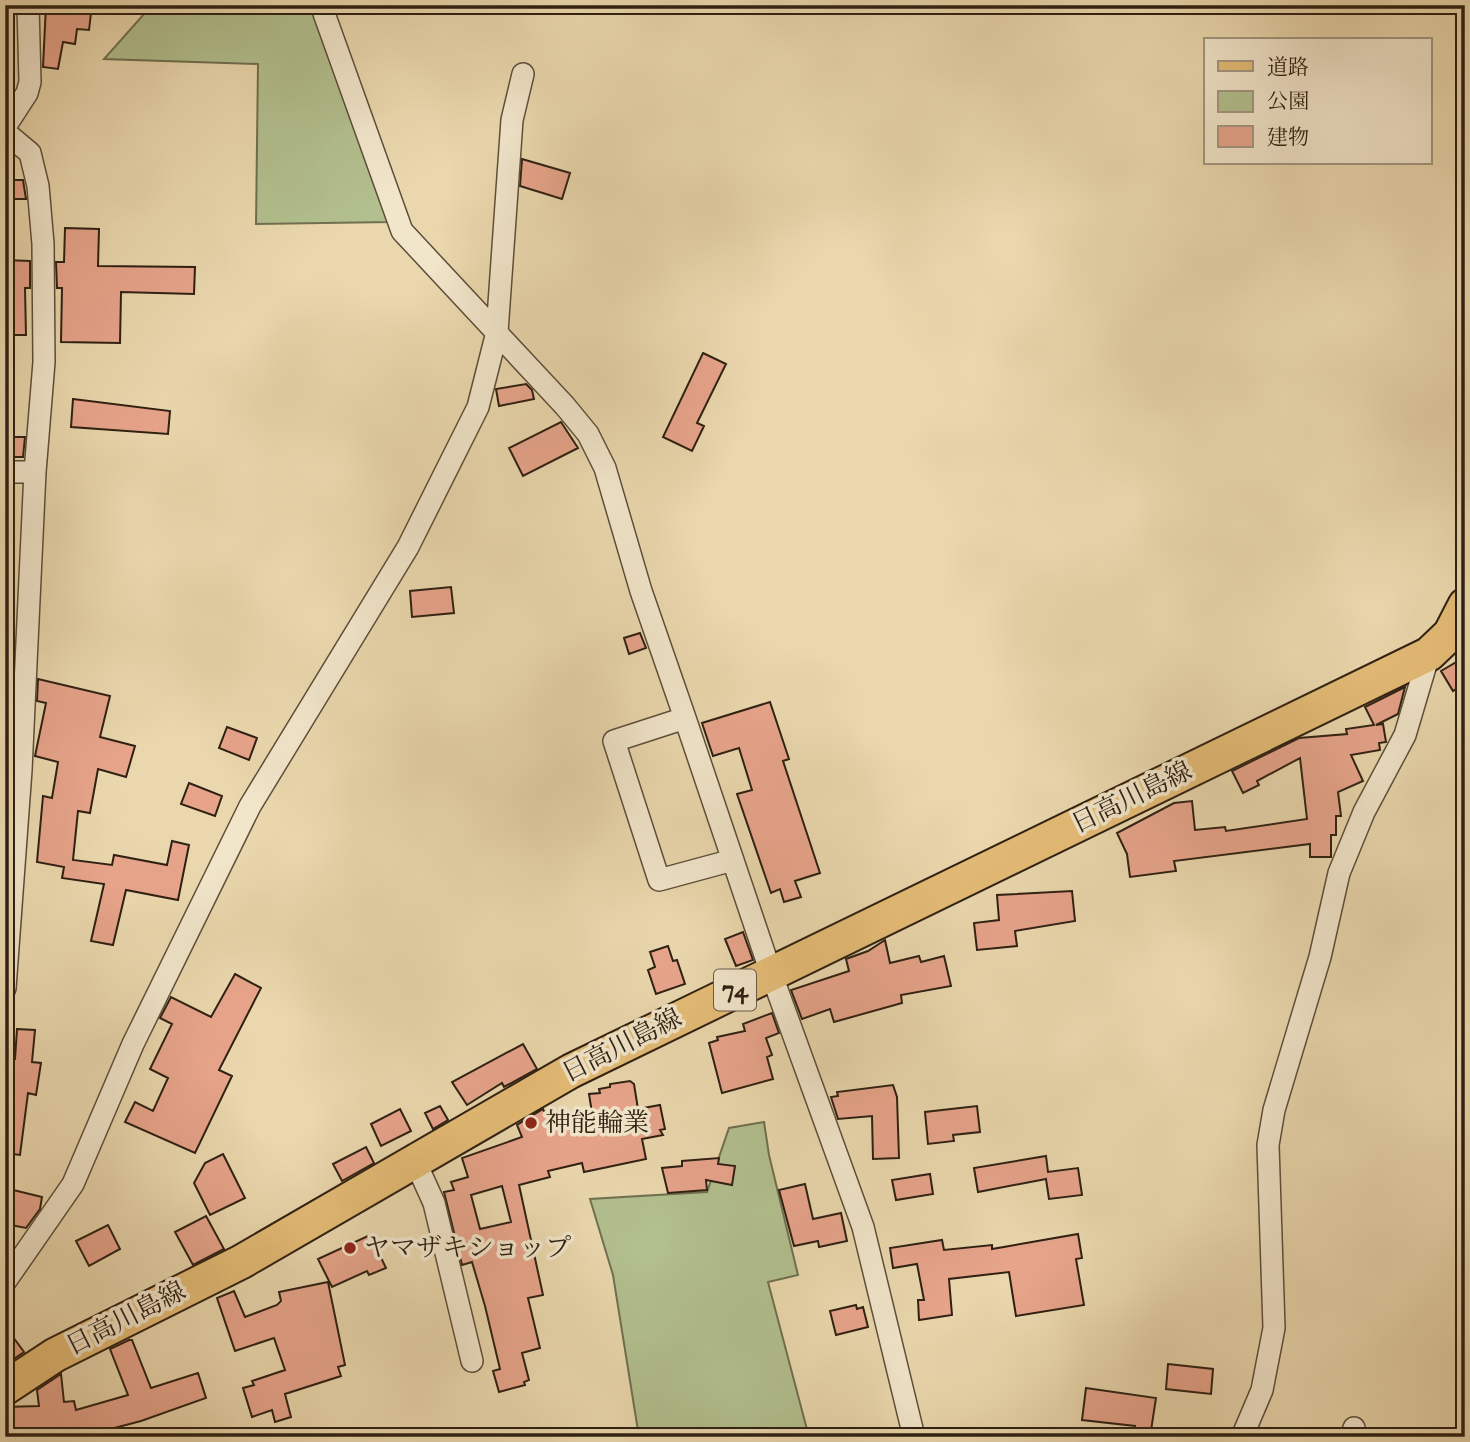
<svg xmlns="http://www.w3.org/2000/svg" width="1470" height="1442" font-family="'IM FELL DW Pica','Noto Serif JP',serif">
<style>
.green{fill:#b2bf8e;stroke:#707050;stroke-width:2}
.building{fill:#e7a48b;stroke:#2e2012;stroke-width:2;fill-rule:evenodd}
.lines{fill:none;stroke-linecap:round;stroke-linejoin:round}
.minor-casing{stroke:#5d4e39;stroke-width:24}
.primary-casing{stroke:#2e2012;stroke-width:37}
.minor{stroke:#f1e5ca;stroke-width:21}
.primary{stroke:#e5bc76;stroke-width:33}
.poi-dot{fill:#8f2418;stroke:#f1e5ca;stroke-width:2.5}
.labels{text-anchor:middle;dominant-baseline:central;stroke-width:7;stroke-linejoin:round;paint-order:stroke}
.shield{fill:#f1e5ca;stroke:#685b49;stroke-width:2}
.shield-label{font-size:24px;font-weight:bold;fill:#2e2012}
.street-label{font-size:26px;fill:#2e2012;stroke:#f1e5ca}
.poi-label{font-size:26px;fill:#2e2012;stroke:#f1e5ca;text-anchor:start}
</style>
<rect width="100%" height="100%" fill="#ead7ad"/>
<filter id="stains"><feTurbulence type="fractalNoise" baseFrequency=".00286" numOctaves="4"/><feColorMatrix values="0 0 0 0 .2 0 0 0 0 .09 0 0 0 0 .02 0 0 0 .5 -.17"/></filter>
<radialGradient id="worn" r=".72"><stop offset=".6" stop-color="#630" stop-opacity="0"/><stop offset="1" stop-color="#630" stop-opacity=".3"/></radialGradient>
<path class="green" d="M 152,5 L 312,5 L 391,222 L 256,224 L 258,64 L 104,59 Z
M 764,1122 L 769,1155 L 798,1275 L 768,1282 L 809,1437 L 639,1437 L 613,1275 L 590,1199 L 707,1192 L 729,1128 Z"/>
<path class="building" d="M 46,5 L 92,5 L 89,30 L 77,29 L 75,44 L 63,42 L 58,69 L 43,67 Z
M 522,159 L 570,173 L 562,199 L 520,186 Z
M 5,180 L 23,180 L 26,199 L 5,199 Z
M 65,228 L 99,229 L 98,266 L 195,267 L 194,294 L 121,292 L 120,343 L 61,342 L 62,288 L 57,288 L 56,262 L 64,262 Z
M 5,260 L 30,261 L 30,288 L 25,288 L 26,335 L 5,335 Z
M 703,353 L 726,364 L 697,423 L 704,426 L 692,451 L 663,437 Z
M 526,384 L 532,390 L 534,399 L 499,406 L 496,389 Z
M 73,399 L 170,411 L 168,434 L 71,427 Z
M 561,422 L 578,448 L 523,476 L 509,448 Z
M 5,437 L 25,437 L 23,457 L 5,457 Z
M 451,587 L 454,613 L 412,617 L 410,591 Z
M 640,633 L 646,648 L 629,654 L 624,638 Z
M 1465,657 L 1465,683 L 1453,691 L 1441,671 Z
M 38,679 L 110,696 L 100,737 L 135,746 L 126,777 L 98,769 L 90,813 L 78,811 L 73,860 L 112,865 L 114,855 L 167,865 L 172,841 L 189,845 L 178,900 L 126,890 L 113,945 L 91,941 L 104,884 L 62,878 L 64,867 L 37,862 L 43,796 L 52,798 L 58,762 L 35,756 L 46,703 L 37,701 Z
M 1405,687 L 1398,714 L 1376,725 L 1383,724 L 1386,742 L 1379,743 L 1380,750 L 1351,755 L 1363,781 L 1338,792 L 1341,816 L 1336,816 L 1336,835 L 1331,835 L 1331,857 L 1310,857 L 1310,844 L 1174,861 L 1176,871 L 1130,877 L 1127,854 L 1117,833 L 1174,803 L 1192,801 L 1195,830 L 1225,827 L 1226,831 L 1307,819 L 1300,758 L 1257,781 L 1259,785 L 1243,793 L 1232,771 L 1299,738 L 1347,734 L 1346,729 L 1374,725 L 1365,707 Z
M 770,702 L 789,759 L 783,761 L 820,873 L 795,881 L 801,897 L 784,902 L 780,889 L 771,893 L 737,794 L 752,790 L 739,748 L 713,756 L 702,723 Z
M 227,727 L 257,738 L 249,760 L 219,748 Z
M 189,783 L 222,796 L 215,816 L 181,804 Z
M 1072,891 L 1075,921 L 1015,931 L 1017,946 L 977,950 L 974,923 L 999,920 L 997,895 Z
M 743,932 L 753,960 L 736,966 L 725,939 Z
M 885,940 L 890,963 L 919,956 L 921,962 L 944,956 L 951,986 L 901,995 L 902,1003 L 834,1022 L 830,1009 L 802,1019 L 791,990 L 849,971 L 846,959 L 868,951 Z
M 668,946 L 673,961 L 677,960 L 685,984 L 656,994 L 648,970 L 655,967 L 650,952 Z
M 235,974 L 261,988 L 219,1070 L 232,1076 L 195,1153 L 125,1122 L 135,1102 L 153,1111 L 168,1078 L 150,1069 L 172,1024 L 160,1018 L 171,997 L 211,1017 Z
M 772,1013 L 779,1033 L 766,1038 L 772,1055 L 767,1057 L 773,1079 L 722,1093 L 709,1043 L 718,1040 L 717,1037 L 745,1031 L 743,1024 Z
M 17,1029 L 35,1030 L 32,1062 L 41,1063 L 36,1095 L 28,1093 L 20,1155 L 5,1153 L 5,1104 L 12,1059 L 15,1059 Z
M 523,1044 L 537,1069 L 504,1087 L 502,1083 L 467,1105 L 452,1082 Z
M 630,1081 L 634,1084 L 638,1109 L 660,1105 L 665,1129 L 660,1130 L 663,1135 L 642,1139 L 646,1159 L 584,1172 L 582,1163 L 548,1171 L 550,1177 L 519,1185 L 543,1295 L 528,1298 L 540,1348 L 522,1353 L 529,1380 L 524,1382 L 525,1385 L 499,1392 L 493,1371 L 500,1369 L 485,1306 L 472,1262 L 462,1265 L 444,1192 L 454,1190 L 451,1182 L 468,1177 L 462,1158 L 522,1137 L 517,1125 L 543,1109 L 550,1125 L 593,1119 L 589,1094 L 600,1093 L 599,1089 L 610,1087 L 610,1084 ZM 502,1186 L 511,1222 L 480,1229 L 471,1195 Z
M 893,1085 L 897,1097 L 899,1158 L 873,1159 L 872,1116 L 838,1119 L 831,1097 L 838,1096 L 837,1092 Z
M 440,1106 L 448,1120 L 433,1129 L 425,1113 Z
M 977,1106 L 980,1132 L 953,1135 L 954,1141 L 928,1144 L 925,1112 Z
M 400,1109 L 411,1131 L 381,1146 L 371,1124 Z
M 366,1147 L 374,1163 L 342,1181 L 333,1164 Z
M 223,1154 L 245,1198 L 210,1215 L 194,1183 L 205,1163 Z
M 1046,1156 L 1048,1172 L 1078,1168 L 1082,1195 L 1049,1199 L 1046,1179 L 978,1192 L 974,1168 Z
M 719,1158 L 718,1164 L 735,1166 L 732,1185 L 706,1180 L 707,1190 L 668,1193 L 662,1168 L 682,1166 L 682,1161 Z
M 930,1174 L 933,1194 L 896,1200 L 892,1180 Z
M 805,1184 L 813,1219 L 841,1213 L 847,1241 L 819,1247 L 818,1241 L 794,1246 L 779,1190 Z
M 5,1188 L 42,1197 L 40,1209 L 26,1228 L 5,1224 Z
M 206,1216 L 224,1249 L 193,1265 L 175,1232 Z
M 108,1225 L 120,1249 L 89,1266 L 76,1241 Z
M 1078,1234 L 1082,1258 L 1076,1259 L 1084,1305 L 1016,1316 L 1009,1272 L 949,1279 L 952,1315 L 919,1320 L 918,1300 L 924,1300 L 917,1264 L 893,1268 L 890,1248 L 942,1240 L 944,1250 L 992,1245 L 992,1249 Z
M 370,1235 L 386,1268 L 369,1275 L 367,1271 L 332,1287 L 318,1259 Z
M 328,1282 L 345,1365 L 338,1367 L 341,1376 L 285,1394 L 291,1417 L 275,1422 L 272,1410 L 252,1417 L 243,1388 L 254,1385 L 252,1381 L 285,1370 L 274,1338 L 235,1351 L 217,1298 L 234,1291 L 245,1317 L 277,1305 L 281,1301 L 279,1292 Z
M 856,1305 L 857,1309 L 863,1307 L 868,1327 L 836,1335 L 830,1311 Z
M 5,1326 L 24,1352 L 5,1365 Z
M 129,1340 L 132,1340 L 151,1388 L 198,1373 L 206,1398 L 141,1421 L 80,1437 L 5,1437 L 5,1407 L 39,1406 L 37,1390 L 61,1374 L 64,1402 L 74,1401 L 76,1410 L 128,1395 L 110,1349 Z
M 1168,1364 L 1213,1369 L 1211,1394 L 1166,1389 Z
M 1086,1388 L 1156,1398 L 1150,1437 L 1134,1437 L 1135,1426 L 1082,1420 Z"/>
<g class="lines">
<g class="minor-casing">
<path id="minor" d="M 321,5 L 402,231 L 565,406 L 588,434 L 605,468 L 641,591 L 685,718 L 771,973 L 863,1227 L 914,1437
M 5,127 L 27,93 L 30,82 L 28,5
M 5,132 L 30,153 L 38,186 L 43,244 L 44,362 L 35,472 L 21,770 L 5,988
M 5,472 L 35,472
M 685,718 L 614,741 L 659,880 L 733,860
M 415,1161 L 434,1203 L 472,1361
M 5,1282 L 73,1184 L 133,1044 L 250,806 L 408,547 L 478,407 L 497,332 L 512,120 L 523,74
M 1242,1437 L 1262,1390 L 1274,1328 L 1268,1145 L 1274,1110 L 1320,957 L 1339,873 L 1364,812 L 1405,735 L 1429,654
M 1351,1437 L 1354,1428"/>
</g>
<g class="primary-casing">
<path id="primary" d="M 5,1388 L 55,1355 L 241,1262 L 571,1071 L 1429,654 L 1450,634 L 1465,605"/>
</g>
<use href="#minor" class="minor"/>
<use href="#primary" class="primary"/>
</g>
<g class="poi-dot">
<circle cx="531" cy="1123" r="7"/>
<circle cx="350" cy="1248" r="7"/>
</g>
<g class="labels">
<rect class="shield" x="714" y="969.5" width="42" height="41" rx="5"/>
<g class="shield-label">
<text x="735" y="990">74</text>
</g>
<g class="street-label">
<text transform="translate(1132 798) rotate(-26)">日高川島線</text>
<text transform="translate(622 1046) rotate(-27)">日高川島線</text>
<text transform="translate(126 1319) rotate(-27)">日高川島線</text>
</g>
<g class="poi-label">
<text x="545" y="1123">神能輪業</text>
<text x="364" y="1248">ヤマザキショップ</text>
</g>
</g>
<rect width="1470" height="1442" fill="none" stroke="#ead7ad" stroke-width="28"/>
<rect x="7" y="7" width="1456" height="1428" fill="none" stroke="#2e2012" stroke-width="3.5"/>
<rect x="14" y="14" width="1442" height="1414" fill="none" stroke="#2e2012" stroke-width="2"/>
<rect x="1204" y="38" width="228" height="126" fill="#f1e5ca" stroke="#a39680" stroke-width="2"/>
<rect x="1218" y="61" width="35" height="10" fill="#e5bc76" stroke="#a39680" stroke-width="2"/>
<text x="1267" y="74" font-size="21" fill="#2e2012">道路</text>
<rect x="1218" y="91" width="35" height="21" fill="#b2bf8e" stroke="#a39680" stroke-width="2"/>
<text x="1267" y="108" font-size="21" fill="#2e2012">公園</text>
<rect x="1218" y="126" width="35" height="21" fill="#e7a48b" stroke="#a39680" stroke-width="2"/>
<text x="1267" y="144" font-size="21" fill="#2e2012">建物</text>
<rect width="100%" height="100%" filter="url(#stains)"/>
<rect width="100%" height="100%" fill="url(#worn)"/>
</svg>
